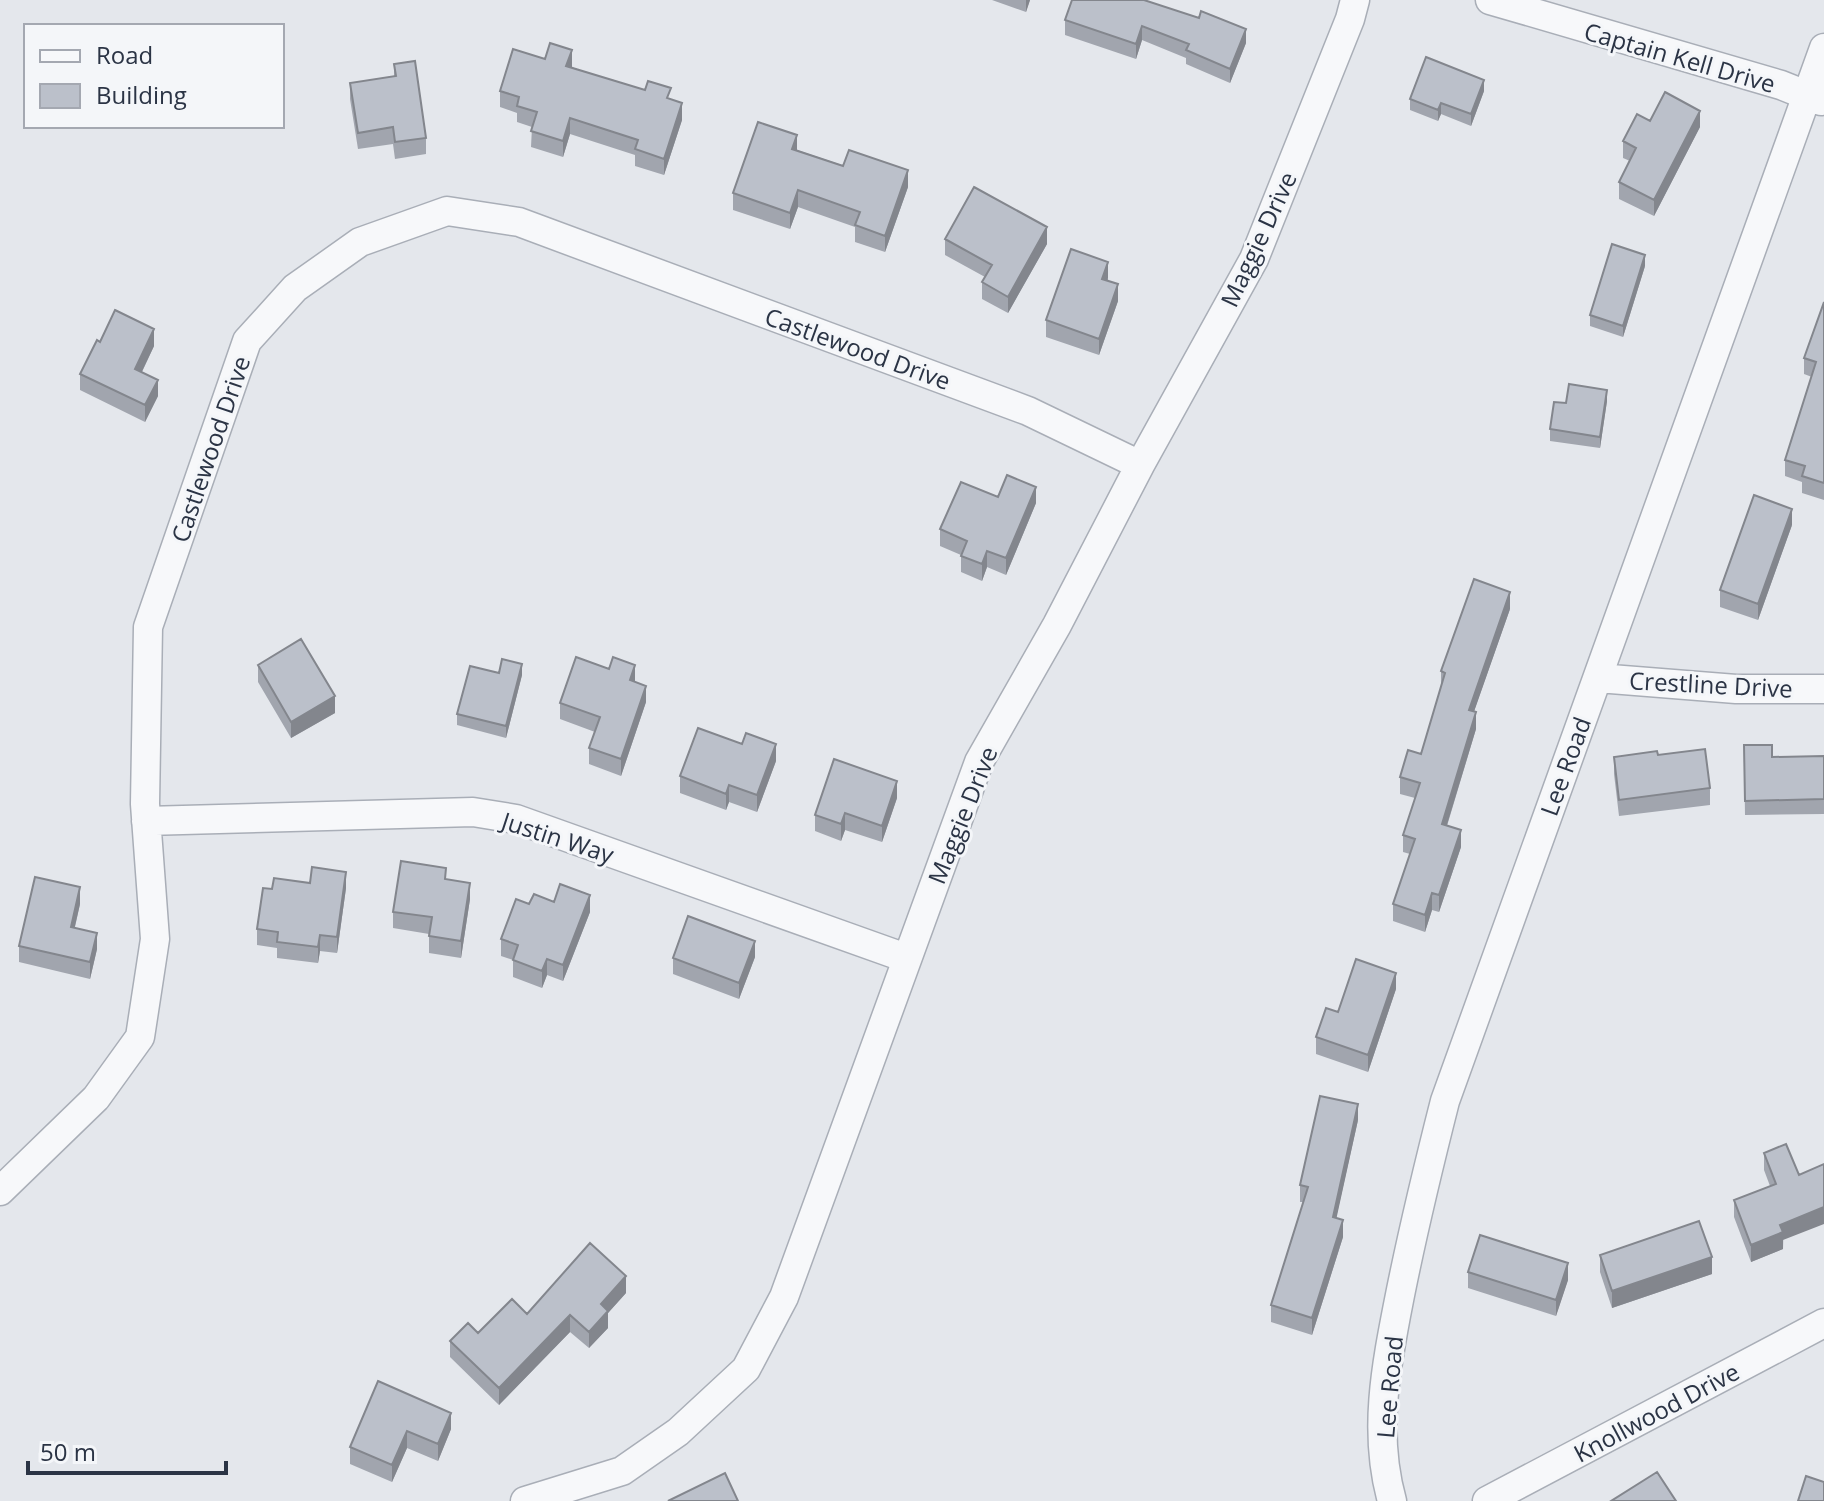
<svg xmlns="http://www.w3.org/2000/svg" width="1824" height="1501" font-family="'Open Sans',sans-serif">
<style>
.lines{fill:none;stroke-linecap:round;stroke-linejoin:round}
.minor-casing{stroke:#a9aeb7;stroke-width:31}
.minor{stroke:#f7f8fa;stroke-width:28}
.wall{fill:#a1a5ae}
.shaded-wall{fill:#83868d}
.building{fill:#bbc0ca;stroke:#83868d;stroke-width:2}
.labels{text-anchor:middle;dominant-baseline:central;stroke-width:6;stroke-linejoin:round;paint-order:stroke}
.street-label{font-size:24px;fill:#2b3445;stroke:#f4f6f9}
</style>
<rect width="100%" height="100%" fill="#e4e7ec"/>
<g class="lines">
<g class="minor-casing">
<path id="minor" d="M 1490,0 L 1781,85 L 1821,101
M 1598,678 L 1736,689 L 1824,689
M 146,821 L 473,812 L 516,819 L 906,958
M 0,1191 L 96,1098 L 140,1037 L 155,939 L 145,804 L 148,627 L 247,341 L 295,288 L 360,242 L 447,211 L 519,222 L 1028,411 L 1140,465
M 525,1501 L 622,1471 L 678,1432 L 746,1369 L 784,1297 L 979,762 L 1057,625 L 1140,465 L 1254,259 L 1350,19 L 1355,0
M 1392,1501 C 1372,1430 1387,1361 1401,1290 C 1414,1226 1429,1164 1445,1101 L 1824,48
M 1487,1501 L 1824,1323"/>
</g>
<use href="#minor" class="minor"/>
</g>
<path class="wall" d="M 992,0 L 1030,0 L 1026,12 Z
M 1072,0 L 1246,43 L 1230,83 L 1186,64 L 1186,58 L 1142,40 L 1136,59 L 1065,35 L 1065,20 Z
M 394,64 L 426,138 L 426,154 L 395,159 L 393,144 L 358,149 L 350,99 L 350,83 L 394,76 Z
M 571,67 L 671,99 L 682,120 L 664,175 L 635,166 L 635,155 L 570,134 L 563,157 L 531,147 L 532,127 L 517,122 L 517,113 L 500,107 L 500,91 Z
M 1484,91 L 1471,126 L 1441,114 L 1438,121 L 1410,110 L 1410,99 Z
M 1650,121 L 1700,127 L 1654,216 L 1619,199 L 1619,182 L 1630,161 L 1623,158 L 1623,141 Z
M 797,150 L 908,187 L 885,252 L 855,242 L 855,227 L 798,207 L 790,229 L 733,210 L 733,193 Z
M 945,239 L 1047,244 L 1008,313 L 982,299 L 982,282 L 985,277 L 945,255 Z
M 1645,266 L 1623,337 L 1590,326 L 1590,315 Z
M 1108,278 L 1108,280 L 1118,301 L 1099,355 L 1046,337 L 1046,320 Z
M 1824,302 L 1824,500 L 1802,493 L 1802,482 L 1785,476 L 1785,460 L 1812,377 L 1804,374 L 1804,358 Z
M 100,342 L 154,346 L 142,372 L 158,396 L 145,422 L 80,390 L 80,374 Z
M 1607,401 L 1600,448 L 1550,441 L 1550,429 L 1566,403 Z
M 998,497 L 1036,503 L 1006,575 L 987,567 L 982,581 L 961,572 L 961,555 L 940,546 L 940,529 Z
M 1792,525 L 1758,620 L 1720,607 L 1720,590 Z
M 1510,609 L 1474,711 L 1476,729 L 1447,826 L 1461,847 L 1439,912 L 1432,910 L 1425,932 L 1393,921 L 1393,904 L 1410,854 L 1403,852 L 1403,835 L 1415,798 L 1400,794 L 1400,777 L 1421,754 L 1441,686 L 1441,671 Z
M 258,665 L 335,713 L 291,738 L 258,682 Z
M 499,673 L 522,675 L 506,738 L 457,725 L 457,714 Z
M 635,682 L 646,702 L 621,776 L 589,764 L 589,748 L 595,732 L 560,719 L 560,703 Z
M 1744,745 L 1772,757 L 1824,756 L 1824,814 L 1745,815 Z
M 1658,755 L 1710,788 L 1710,805 L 1619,816 L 1614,774 L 1614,757 Z
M 776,761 L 757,812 L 729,802 L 726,810 L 680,793 L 680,776 Z
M 897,798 L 882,842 L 845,830 L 841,841 L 815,831 L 815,815 Z
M 446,879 L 470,899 L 461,958 L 429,953 L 429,934 L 393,928 L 393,912 Z
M 346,888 L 337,953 L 320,951 L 318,963 L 277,958 L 277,948 L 257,945 L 257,929 L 272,889 Z
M 80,904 L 75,927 L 97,949 L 90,979 L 19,962 L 19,946 Z
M 529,904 L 590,912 L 563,981 L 547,975 L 542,988 L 513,977 L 513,960 L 501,956 L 501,939 Z
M 755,957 L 739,999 L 673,974 L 673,958 Z
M 1396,989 L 1368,1072 L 1316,1054 L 1316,1037 L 1338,1012 Z
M 1358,1120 L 1336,1218 L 1343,1237 L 1312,1335 L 1271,1322 L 1271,1305 L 1303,1202 L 1300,1202 L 1300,1185 Z
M 1786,1144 L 1783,1249 L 1751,1262 L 1734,1217 L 1734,1200 L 1770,1186 L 1764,1170 L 1764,1153 Z
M 1600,1255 L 1712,1274 L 1612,1308 L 1600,1272 Z
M 1468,1272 L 1568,1280 L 1556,1316 L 1468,1288 Z
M 626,1293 L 608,1313 L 608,1328 L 589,1348 L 570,1332 L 499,1405 L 450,1357 L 450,1341 L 478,1333 L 527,1314 Z
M 378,1381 L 451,1429 L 438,1461 L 407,1448 L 392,1482 L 350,1464 L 350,1447 Z"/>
<path class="shaded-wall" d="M 1026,0 L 1030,0 L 1026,12 Z
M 1142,26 L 1142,40 L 1136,59 L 1136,44 Z
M 1246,29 L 1246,43 L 1230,83 L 1230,69 Z
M 572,50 L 572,67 L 566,82 L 566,66 Z
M 1484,80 L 1484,91 L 1471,126 L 1471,114 Z
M 682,103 L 682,120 L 664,175 L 664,159 Z
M 1441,103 L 1441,114 L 1438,121 L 1438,110 Z
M 1700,111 L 1700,127 L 1654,216 L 1654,200 Z
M 570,118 L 570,134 L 563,157 L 563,141 Z
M 797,135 L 797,152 L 792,149 Z
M 908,170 L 908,187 L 885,252 L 885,236 Z
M 798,190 L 798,207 L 790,229 L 790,213 Z
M 1047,227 L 1047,244 L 1008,313 L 1008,297 Z
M 1645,255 L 1645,266 L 1623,337 L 1623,326 Z
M 1108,262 L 1108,278 L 1102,295 L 1102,279 Z
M 1118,284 L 1118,301 L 1099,355 L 1099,339 Z
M 154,329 L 154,346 L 135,386 L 135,369 Z
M 158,380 L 158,396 L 145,422 L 145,405 Z
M 1607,390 L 1607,401 L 1600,448 L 1600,437 Z
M 1036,487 L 1036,503 L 1006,575 L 1006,558 Z
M 1792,509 L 1792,525 L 1758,620 L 1758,604 Z
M 987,551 L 987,567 L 982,581 L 982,564 Z
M 1510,592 L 1510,609 L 1469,726 L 1469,710 Z
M 522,664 L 522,675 L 506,738 L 506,726 Z
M 635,665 L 635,682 L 630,680 Z
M 646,686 L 646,702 L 621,776 L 621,759 Z
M 335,696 L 335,713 L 291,738 L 291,722 Z
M 1476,712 L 1476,729 L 1442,841 L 1442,824 Z
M 776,744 L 776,761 L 757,812 L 757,795 Z
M 897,781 L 897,798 L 882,842 L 882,826 Z
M 729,785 L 729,802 L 726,810 L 726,794 Z
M 845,813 L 845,830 L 841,841 L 841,824 Z
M 1461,830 L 1461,847 L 1439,912 L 1439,895 Z
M 346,872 L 346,888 L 337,953 L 337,937 Z
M 470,883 L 470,899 L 461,958 L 461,941 Z
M 80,887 L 80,904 L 71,943 L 71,927 Z
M 1432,893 L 1432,910 L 1425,932 L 1425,915 Z
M 590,895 L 590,912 L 563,981 L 563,965 Z
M 97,933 L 97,949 L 90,979 L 90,962 Z
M 320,935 L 320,951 L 318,963 L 318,947 Z
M 755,941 L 755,957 L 739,999 L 739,983 Z
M 547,959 L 547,975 L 542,988 L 542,971 Z
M 1396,973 L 1396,989 L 1368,1072 L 1368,1055 Z
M 1358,1104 L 1358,1120 L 1333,1234 L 1333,1217 Z
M 1824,1207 L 1824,1224 L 1783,1240 L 1783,1249 L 1751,1262 L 1751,1245 L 1780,1225 Z
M 1343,1220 L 1343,1237 L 1312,1335 L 1312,1318 Z
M 1712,1257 L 1712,1274 L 1612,1308 L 1612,1291 Z
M 1568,1263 L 1568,1280 L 1556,1316 L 1556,1300 Z
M 626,1276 L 626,1293 L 608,1313 L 608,1328 L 589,1348 L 589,1332 L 601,1304 Z
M 570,1315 L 570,1332 L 499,1405 L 499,1388 Z
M 451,1413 L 451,1429 L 438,1461 L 438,1444 Z
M 407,1431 L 407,1448 L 392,1482 L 392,1465 Z"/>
<path class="building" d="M 1072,0 L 1144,0 L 1199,18 L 1201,11 L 1246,29 L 1230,69 L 1186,50 L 1189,44 L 1142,26 L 1136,44 L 1065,20 Z
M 550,43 L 572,50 L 566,66 L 645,90 L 648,81 L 671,88 L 667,98 L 682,103 L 664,159 L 635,149 L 638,140 L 570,118 L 563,141 L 531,131 L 537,112 L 517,106 L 519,97 L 500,91 L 513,49 L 545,59 Z
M 1426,57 L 1484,80 L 1471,114 L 1441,103 L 1438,110 L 1410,99 Z
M 415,61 L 426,138 L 395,142 L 393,127 L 358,133 L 350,83 L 396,76 L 394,64 Z
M 1665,92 L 1700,111 L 1654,200 L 1619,182 L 1636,148 L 1623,141 L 1637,114 L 1650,121 Z
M 758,122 L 797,135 L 792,149 L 843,166 L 849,150 L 908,170 L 885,236 L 855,225 L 860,212 L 798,190 L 790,213 L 733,193 Z
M 974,187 L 1047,227 L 1008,297 L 982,282 L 992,265 L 945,239 Z
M 1612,244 L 1645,255 L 1623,326 L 1590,315 Z
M 1071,249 L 1108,262 L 1102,279 L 1118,284 L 1099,339 L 1046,320 Z
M 1824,302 L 1824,483 L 1802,476 L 1805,466 L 1785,460 L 1816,362 L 1804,358 Z
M 115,310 L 154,329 L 135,369 L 158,380 L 145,405 L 80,374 L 97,340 L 100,342 Z
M 1569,384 L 1607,390 L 1600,437 L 1550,429 L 1554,402 L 1566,403 Z
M 1007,475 L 1036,487 L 1006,558 L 987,551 L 982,564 L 961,556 L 967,541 L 940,529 L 961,482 L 998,497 Z
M 1754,495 L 1792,509 L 1758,604 L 1720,590 Z
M 1474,579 L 1510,592 L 1469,710 L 1476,712 L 1442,824 L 1461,830 L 1439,895 L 1432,893 L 1425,915 L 1393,904 L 1415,839 L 1403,835 L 1420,783 L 1400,777 L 1408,750 L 1421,754 L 1445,673 L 1441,671 Z
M 301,639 L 335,696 L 291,722 L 258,665 Z
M 576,657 L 609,669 L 613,657 L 635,665 L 630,680 L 646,686 L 621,759 L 589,748 L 600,717 L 560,703 Z
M 502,659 L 522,664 L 506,726 L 457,714 L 470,666 L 499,673 Z
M 698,728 L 742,744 L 746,733 L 776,744 L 757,795 L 729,785 L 726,794 L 680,776 Z
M 1744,745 L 1772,745 L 1772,757 L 1824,756 L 1824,799 L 1745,801 Z
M 1705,749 L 1710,788 L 1619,800 L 1614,757 L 1657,751 L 1658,755 Z
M 834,759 L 897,781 L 882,826 L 845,813 L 841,824 L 815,815 Z
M 401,861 L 446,868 L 445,879 L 470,883 L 461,941 L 429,936 L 432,917 L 393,912 Z
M 312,867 L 346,872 L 337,937 L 320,935 L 318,947 L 277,942 L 278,932 L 257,929 L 263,888 L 272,889 L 274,878 L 310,883 Z
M 35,877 L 80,887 L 71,927 L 97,933 L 90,962 L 19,946 Z
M 560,884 L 590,895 L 563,965 L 547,959 L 542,971 L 513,960 L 518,945 L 501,939 L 516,899 L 529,904 L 534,894 L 554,902 Z
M 688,916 L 755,941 L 739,983 L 673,958 Z
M 1356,959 L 1396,973 L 1368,1055 L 1316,1037 L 1326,1008 L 1338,1012 Z
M 1320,1096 L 1358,1104 L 1333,1217 L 1343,1220 L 1312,1318 L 1271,1305 L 1308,1187 L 1300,1185 Z
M 1786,1144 L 1799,1175 L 1824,1164 L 1824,1207 L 1780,1225 L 1783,1232 L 1751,1245 L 1734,1200 L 1776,1184 L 1764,1153 Z
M 1699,1221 L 1712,1257 L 1612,1291 L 1600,1255 Z
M 1480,1235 L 1568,1263 L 1556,1300 L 1468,1272 Z
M 590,1243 L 626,1276 L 601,1304 L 608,1311 L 589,1332 L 570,1315 L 499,1388 L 450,1341 L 468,1323 L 478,1333 L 512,1299 L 527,1314 Z
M 378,1381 L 451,1413 L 438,1444 L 407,1431 L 392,1465 L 350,1447 Z
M 1657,1472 L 1676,1501 L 1611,1501 Z
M 725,1473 L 738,1501 L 668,1501 Z
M 1806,1476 L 1824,1482 L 1824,1501 L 1798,1501 Z"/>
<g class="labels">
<g class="street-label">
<text transform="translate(1680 57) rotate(16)">Captain Kell Drive</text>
<text transform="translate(1258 239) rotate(-65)">Maggie Drive</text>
<text transform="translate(858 348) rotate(20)">Castlewood Drive</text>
<text transform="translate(210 449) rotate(-71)">Castlewood Drive</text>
<text transform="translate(1711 684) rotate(3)">Crestline Drive</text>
<text transform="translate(1565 766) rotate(-70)">Lee Road</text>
<text transform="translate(962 815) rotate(-68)">Maggie Drive</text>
<text transform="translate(558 837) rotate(18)">Justin Way</text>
<text transform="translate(1389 1387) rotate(-85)">Lee Road</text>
<text transform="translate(1656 1412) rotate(-28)">Knollwood Drive</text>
</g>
</g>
<rect x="24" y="24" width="260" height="104" fill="#f4f6f9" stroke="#a4a8b1" stroke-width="2"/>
<rect x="40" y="50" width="40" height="12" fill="#f7f8fa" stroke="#a4a8b1" stroke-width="2"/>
<text x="96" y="64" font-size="24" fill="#2b3445">Road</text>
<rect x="40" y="84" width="40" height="24" fill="#bbc0ca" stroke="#a4a8b1" stroke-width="2"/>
<text x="96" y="104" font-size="24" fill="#2b3445">Building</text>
<path d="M28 1461v12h198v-12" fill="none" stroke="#2b3445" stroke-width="4"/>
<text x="40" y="1461" font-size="24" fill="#2b3445" stroke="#f4f6f9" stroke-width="6" paint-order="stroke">50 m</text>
</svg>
